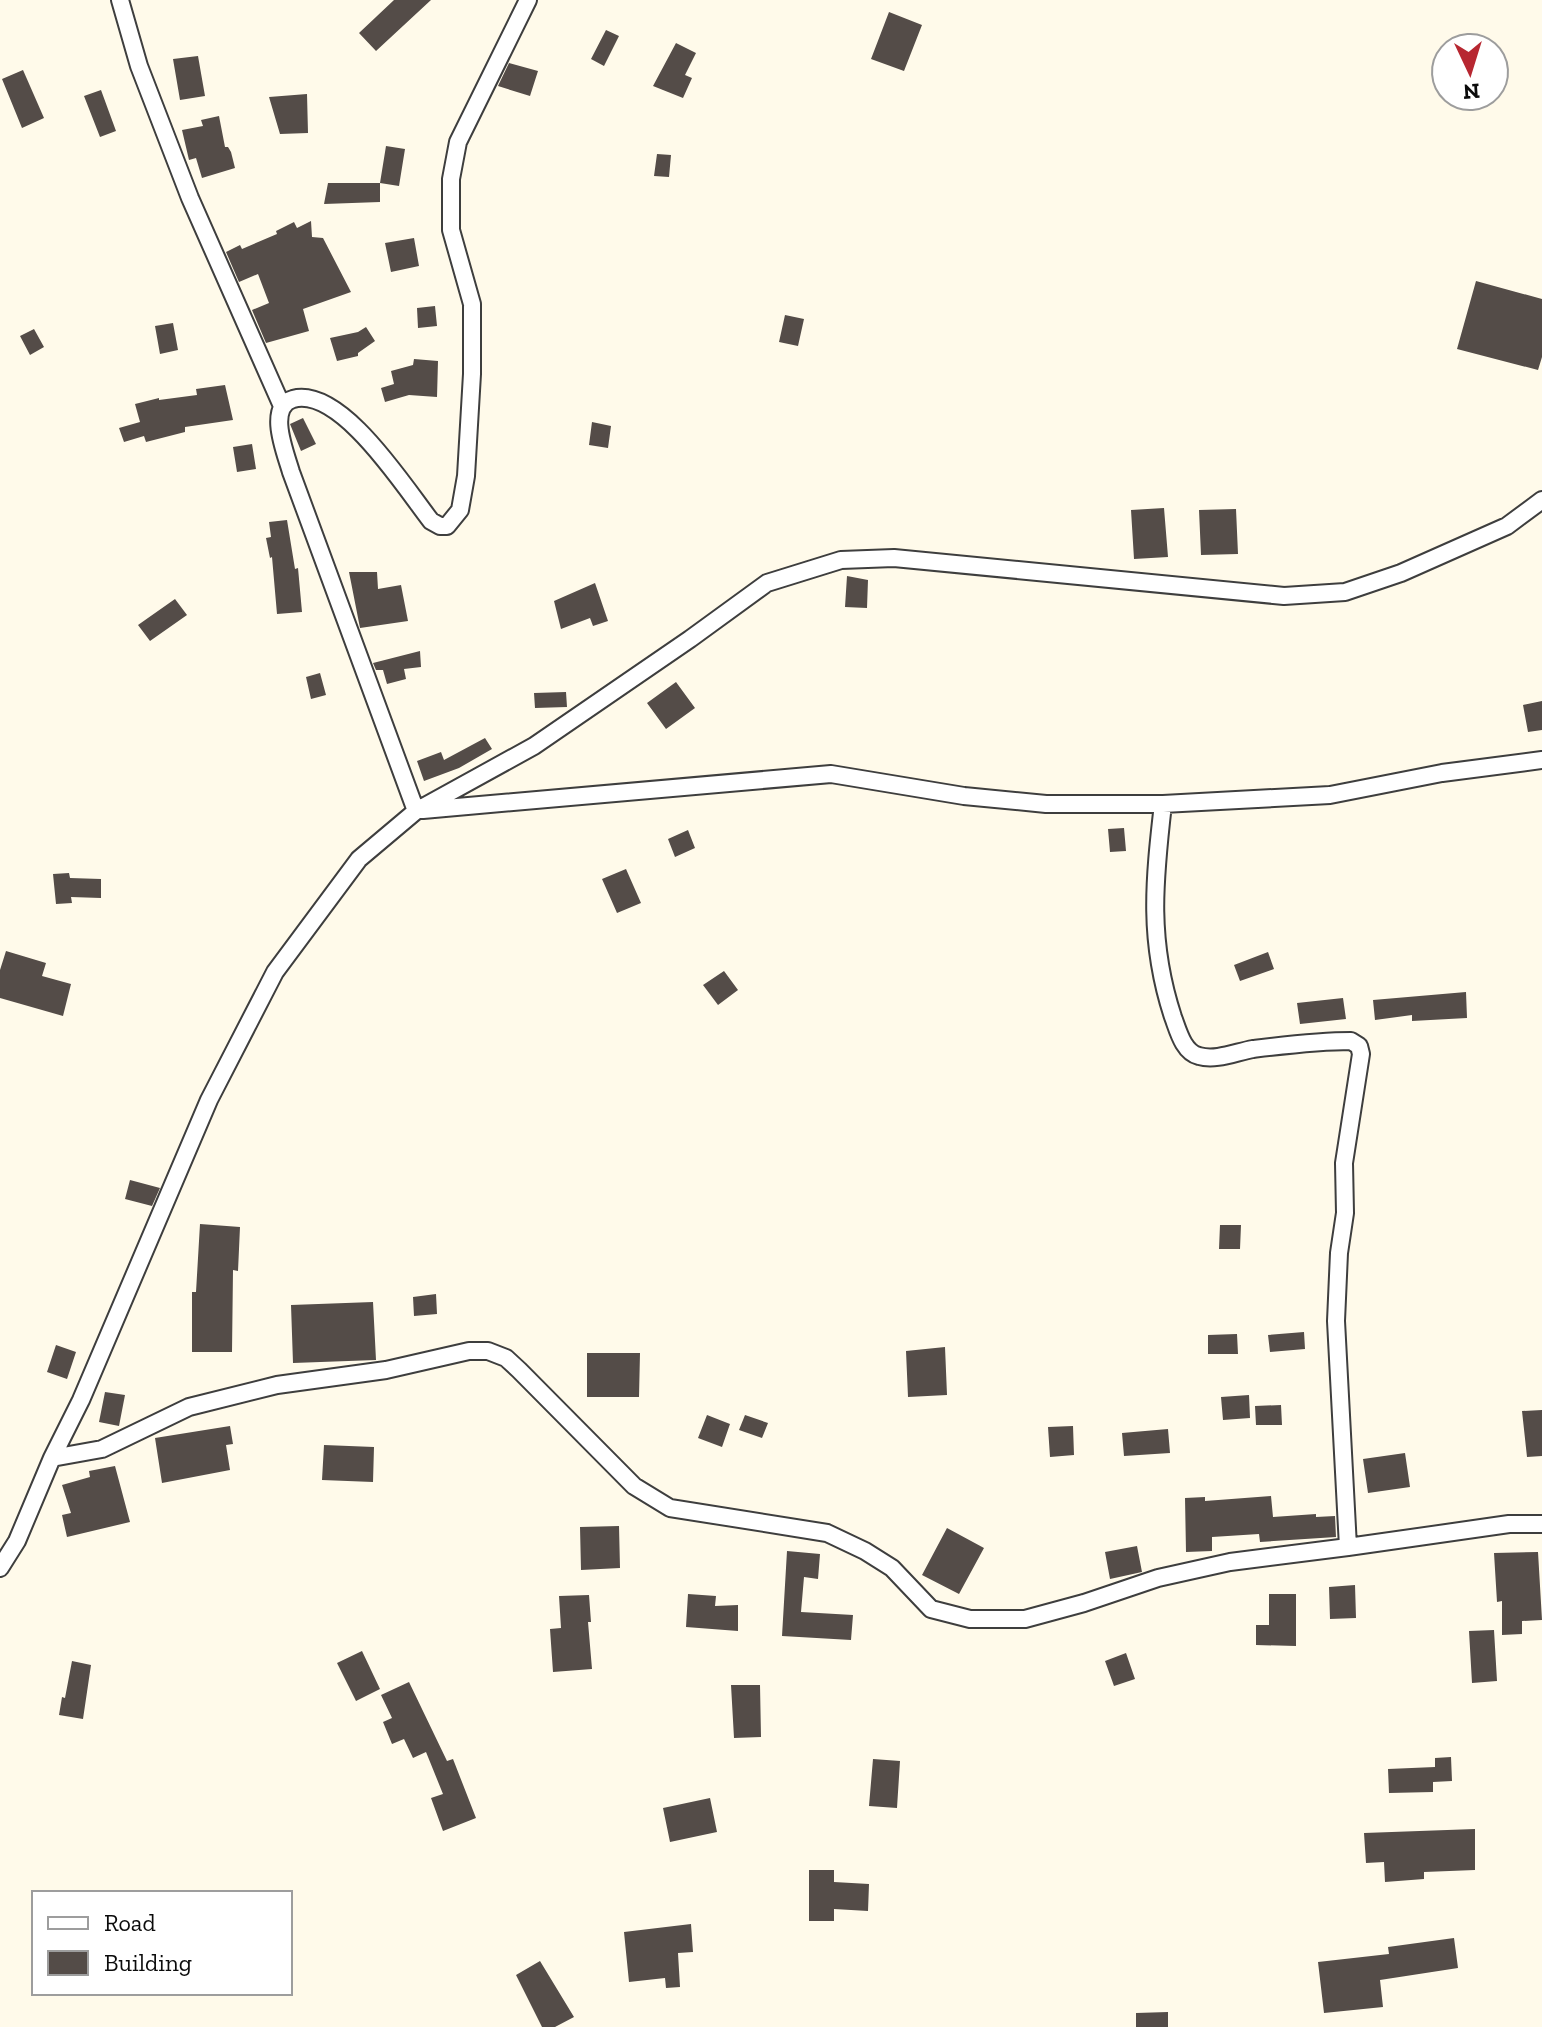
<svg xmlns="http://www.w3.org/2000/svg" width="1542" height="2027" font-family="'Zilla Slab',serif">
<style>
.building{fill:#544c48}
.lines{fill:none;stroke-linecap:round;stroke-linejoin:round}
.street-casing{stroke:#3e3e3e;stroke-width:20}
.street{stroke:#fff;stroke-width:16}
</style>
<rect width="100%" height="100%" fill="#fffaea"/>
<path class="building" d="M 394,0 L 431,0 L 376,51 L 359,33 Z
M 889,12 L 922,25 L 904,71 L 871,59 Z
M 606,30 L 619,36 L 604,66 L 591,59 Z
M 676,43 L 696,53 L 685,75 L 692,78 L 683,98 L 653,86 Z
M 198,56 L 205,96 L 180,100 L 173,59 Z
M 509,63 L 538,71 L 530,96 L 498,86 Z
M 23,70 L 44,118 L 22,128 L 2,79 Z
M 101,90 L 116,131 L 100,137 L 84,96 Z
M 307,94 L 308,133 L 280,134 L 269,97 Z
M 219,116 L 225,147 L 228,147 L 231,152 L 235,168 L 202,178 L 196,158 L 189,160 L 182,130 L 203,126 L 201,120 Z
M 386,146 L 405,149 L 399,186 L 380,183 Z
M 657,154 L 671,155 L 669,177 L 654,176 Z
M 328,183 L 380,183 L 380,202 L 324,204 Z
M 311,221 L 312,237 L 323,238 L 351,292 L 303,309 L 309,331 L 266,343 L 252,310 L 269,303 L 258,274 L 239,282 L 226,252 L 240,245 L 242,249 L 277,234 L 276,231 L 294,222 L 297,228 Z
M 414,238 L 419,266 L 391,272 L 385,243 Z
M 1476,281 L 1542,299 L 1542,357 L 1538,370 L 1457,349 Z
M 435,306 L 437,326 L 418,328 L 417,308 Z
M 785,315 L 804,319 L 798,346 L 779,342 Z
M 173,323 L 178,350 L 160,354 L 155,326 Z
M 366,327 L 375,341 L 358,353 L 358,356 L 337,361 L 330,338 L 358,332 Z
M 34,329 L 44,347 L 30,355 L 20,336 Z
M 414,359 L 438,361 L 437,397 L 409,395 L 385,402 L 381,388 L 394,384 L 391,371 L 413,365 Z
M 225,385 L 233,420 L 185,427 L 185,432 L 146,442 L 144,436 L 124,442 L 119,428 L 140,422 L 135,404 L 159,398 L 159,400 L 197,395 L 196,389 Z
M 303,418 L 316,444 L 301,451 L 290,424 Z
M 592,422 L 611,426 L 608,448 L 589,445 Z
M 252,444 L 256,469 L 237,472 L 233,447 Z
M 1164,508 L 1168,557 L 1134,559 L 1131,510 Z
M 1236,509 L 1238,554 L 1201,555 L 1199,510 Z
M 287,520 L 295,569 L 298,568 L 302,612 L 277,614 L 272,557 L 270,558 L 266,538 L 271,537 L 269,522 Z
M 349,572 L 377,572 L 378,589 L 401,585 L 408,621 L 360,628 Z
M 847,576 L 868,580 L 867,608 L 845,607 Z
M 595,583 L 608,621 L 593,626 L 590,618 L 561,629 L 554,601 Z
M 175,599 L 187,615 L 150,641 L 138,625 Z
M 420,651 L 421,667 L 404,669 L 406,679 L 387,684 L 383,670 L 376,670 L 373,663 Z
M 320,673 L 326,695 L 311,699 L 306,677 Z
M 676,682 L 695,708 L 666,729 L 647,703 Z
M 566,692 L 567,707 L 535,708 L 534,693 Z
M 1542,701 L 1542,730 L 1528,732 L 1523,705 Z
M 485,738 L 492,749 L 459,768 L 424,781 L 417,761 L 441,752 L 444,760 Z
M 1124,828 L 1126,851 L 1110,852 L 1108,829 Z
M 688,830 L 695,848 L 675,857 L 668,839 Z
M 626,869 L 641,903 L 617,913 L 602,879 Z
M 69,873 L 70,878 L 101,879 L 101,898 L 71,897 L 72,903 L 56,904 L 53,874 Z
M 6,951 L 46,963 L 42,976 L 71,984 L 63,1016 L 0,998 L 0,970 Z
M 1268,952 L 1274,969 L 1240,981 L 1234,965 Z
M 724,971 L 738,990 L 718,1005 L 703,985 Z
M 1466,992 L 1467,1018 L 1412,1021 L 1412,1015 L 1375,1020 L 1373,1000 Z
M 1343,998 L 1346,1019 L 1300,1024 L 1297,1003 Z
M 130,1180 L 160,1188 L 152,1206 L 125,1199 Z
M 200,1224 L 240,1227 L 238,1271 L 233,1270 L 232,1352 L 192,1352 L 192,1292 L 196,1292 Z
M 1220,1225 L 1241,1225 L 1240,1249 L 1219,1249 Z
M 436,1294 L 437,1314 L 414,1316 L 413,1297 Z
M 373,1302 L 376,1360 L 293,1363 L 291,1305 Z
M 1304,1332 L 1305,1349 L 1270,1352 L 1268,1335 Z
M 1237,1334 L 1238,1354 L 1208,1354 L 1208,1335 Z
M 56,1345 L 76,1352 L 67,1379 L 47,1372 Z
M 945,1347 L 947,1395 L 908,1397 L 906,1351 Z
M 587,1353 L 640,1353 L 639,1397 L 587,1397 Z
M 105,1392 L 125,1395 L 119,1426 L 99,1422 Z
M 1249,1395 L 1250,1418 L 1223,1420 L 1221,1397 Z
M 1281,1405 L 1282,1425 L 1256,1425 L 1255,1406 Z
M 1542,1410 L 1542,1456 L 1527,1457 L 1522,1411 Z
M 707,1415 L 730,1424 L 722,1447 L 698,1438 Z
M 745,1415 L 768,1423 L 762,1438 L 739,1430 Z
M 230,1426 L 233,1444 L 226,1445 L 230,1470 L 162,1483 L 155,1438 Z
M 1073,1426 L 1074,1455 L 1050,1457 L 1048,1427 Z
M 1168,1429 L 1170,1453 L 1124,1456 L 1122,1433 Z
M 324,1445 L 374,1447 L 373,1482 L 322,1480 Z
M 1405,1453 L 1410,1487 L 1368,1493 L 1363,1459 Z
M 115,1466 L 130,1522 L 67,1537 L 62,1515 L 71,1513 L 62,1485 L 90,1477 L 89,1471 Z
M 1271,1496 L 1273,1517 L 1316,1514 L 1316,1517 L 1335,1516 L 1336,1537 L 1260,1542 L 1259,1534 L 1212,1537 L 1212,1551 L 1186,1552 L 1185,1498 L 1205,1497 L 1205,1501 Z
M 619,1526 L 620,1568 L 581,1570 L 580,1527 Z
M 947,1528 L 984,1548 L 959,1594 L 922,1575 Z
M 1137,1546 L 1142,1572 L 1110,1579 L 1105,1552 Z
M 787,1551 L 820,1554 L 818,1579 L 804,1577 L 801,1612 L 853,1615 L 851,1640 L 782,1636 Z
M 1538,1552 L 1542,1620 L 1522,1621 L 1522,1634 L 1502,1635 L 1502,1601 L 1497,1602 L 1494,1553 Z
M 1355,1585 L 1356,1618 L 1330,1619 L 1329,1587 Z
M 688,1594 L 716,1596 L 715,1606 L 738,1605 L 738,1631 L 686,1627 Z
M 1269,1594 L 1296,1594 L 1296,1646 L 1256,1645 L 1256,1625 L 1269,1625 Z
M 589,1595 L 591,1622 L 588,1622 L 592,1669 L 553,1672 L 550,1629 L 561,1628 L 559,1596 Z
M 1494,1630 L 1497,1681 L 1472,1683 L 1469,1631 Z
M 362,1651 L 380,1689 L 356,1701 L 337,1663 Z
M 1126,1653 L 1135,1679 L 1114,1686 L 1105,1661 Z
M 72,1661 L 91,1665 L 83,1719 L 59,1715 L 62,1697 L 65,1698 Z
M 409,1682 L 447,1761 L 453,1759 L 476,1818 L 443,1831 L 431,1798 L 443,1794 L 426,1752 L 413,1758 L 404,1739 L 392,1744 L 383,1722 L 392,1718 L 381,1695 Z
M 731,1685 L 760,1685 L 761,1737 L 734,1738 Z
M 1451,1757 L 1452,1781 L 1433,1782 L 1433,1792 L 1389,1793 L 1388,1769 L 1435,1767 L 1435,1758 Z
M 873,1759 L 900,1761 L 897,1808 L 869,1806 Z
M 710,1798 L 717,1832 L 670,1842 L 663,1808 Z
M 1475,1829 L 1475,1870 L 1424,1872 L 1424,1879 L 1385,1882 L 1384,1862 L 1366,1863 L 1364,1833 Z
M 809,1870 L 834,1870 L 834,1882 L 869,1884 L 868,1911 L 834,1909 L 834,1921 L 809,1921 Z
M 691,1924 L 693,1952 L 678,1953 L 680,1987 L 666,1988 L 665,1978 L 629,1982 L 624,1932 Z
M 1454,1938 L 1458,1968 L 1380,1980 L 1383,2007 L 1324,2013 L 1318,1962 L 1389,1954 L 1388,1947 Z
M 540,1961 L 574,2017 L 555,2027 L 542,2027 L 516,1975 Z
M 1168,2012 L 1168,2027 L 1136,2027 L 1136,2013 Z"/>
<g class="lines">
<g class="street-casing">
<path id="street" d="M 120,0 L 139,66 L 190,198 L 282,406
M 528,0 L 458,142 L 451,179 L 451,230 L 472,304 L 472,374 L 466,476 L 460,510 L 447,526 L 440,526 L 431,521 C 405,488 341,386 293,399 C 266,407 286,454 291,472 L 416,811 L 359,859 L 275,972 L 209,1100 L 81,1400 L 52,1458 L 102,1449 L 189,1407 L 277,1385 L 386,1370 L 469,1351 L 488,1351 L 506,1358 L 519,1370 L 634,1486 L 670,1508 L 827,1533 L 865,1551 L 892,1568 L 931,1609 L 970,1619 L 1025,1619 L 1084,1603 L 1158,1578 L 1230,1562 L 1348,1547 L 1336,1321 L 1339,1253 L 1345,1213 L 1344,1163 L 1361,1054 L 1359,1046 L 1351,1041 C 1318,1041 1286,1045 1253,1049 C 1236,1052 1216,1061 1199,1056 C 1183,1052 1178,1030 1173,1017 C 1148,941 1154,882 1163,804
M 423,810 L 831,774 L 964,796 L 1046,804 L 1163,804 L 1330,795 L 1442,773 L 1542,760
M 416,811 L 534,746 L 690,639 L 767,583 L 841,560 L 894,558 L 1284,596 L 1345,592 L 1401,573 L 1507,526 L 1542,500
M 1348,1547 L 1509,1524 L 1542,1524
M 0,1568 L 17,1541 L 52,1458"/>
</g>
<use href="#street" class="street"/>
</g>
<rect x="32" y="1891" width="260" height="104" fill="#ffffff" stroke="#9d9d9d" stroke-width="2"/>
<rect x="48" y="1917" width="40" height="12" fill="#ffffff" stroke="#9d9d9d" stroke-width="2"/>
<text x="104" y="1931" font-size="24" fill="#0b0b0b">Road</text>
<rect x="48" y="1951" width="40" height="24" fill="#544c48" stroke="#9d9d9d" stroke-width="2"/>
<text x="104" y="1971" font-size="24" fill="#0b0b0b">Building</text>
<g transform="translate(1470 72) rotate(176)"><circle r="38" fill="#ffffff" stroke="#9d9d9d" stroke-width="2"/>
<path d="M0-6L14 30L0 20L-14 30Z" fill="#b72731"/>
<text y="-12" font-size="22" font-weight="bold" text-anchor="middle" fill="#0b0b0b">N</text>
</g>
</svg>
